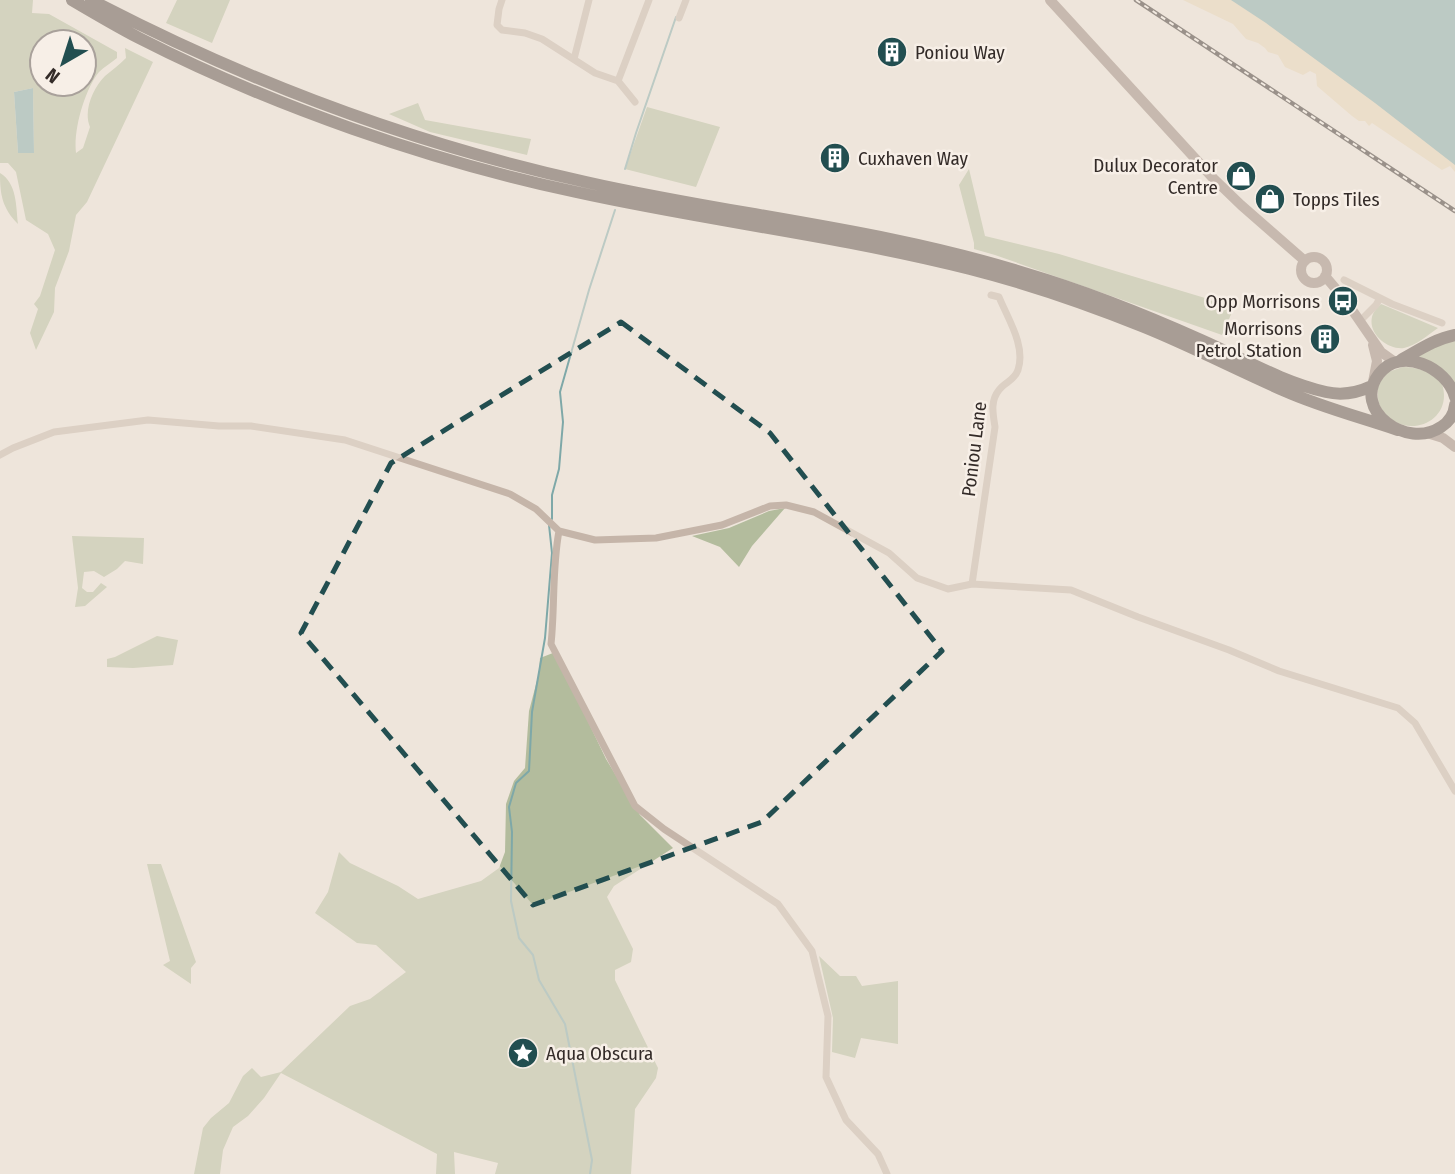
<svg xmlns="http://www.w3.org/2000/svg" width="1455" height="1174" font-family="'Fira Sans Condensed',sans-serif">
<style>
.green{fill:#b3bc9d;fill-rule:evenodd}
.sand{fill:#e6d4b6}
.water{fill:#7ea8a8}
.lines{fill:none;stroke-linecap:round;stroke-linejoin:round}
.stream{stroke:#7ea8a8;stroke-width:2}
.street{stroke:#c5b5a9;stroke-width:7}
.secondary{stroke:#98847b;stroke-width:10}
.highway{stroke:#534540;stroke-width:12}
.rail-casing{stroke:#332b28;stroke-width:4.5}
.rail{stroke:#f7efe7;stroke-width:2;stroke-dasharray:5;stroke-linecap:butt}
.marked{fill:none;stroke:#224e50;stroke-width:5;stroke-dasharray:14 9;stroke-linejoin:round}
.labels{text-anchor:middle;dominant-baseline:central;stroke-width:5;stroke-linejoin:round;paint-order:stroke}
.poi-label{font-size:19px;fill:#332b28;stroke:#f7efe7;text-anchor:start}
.street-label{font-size:19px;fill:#332b28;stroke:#f7efe7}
</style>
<rect width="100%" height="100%" fill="#eee5db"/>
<path class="green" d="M 0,0 L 33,0 L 32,13 L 49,14 L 117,52 L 117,58 C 112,62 104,67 99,72 C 85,89 73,130 76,153 L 83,148 L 90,127 C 83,111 93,88 105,76 C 112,70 119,65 126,58 L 125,48 L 153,62 L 87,202 L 76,215 L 69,251 L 55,288 L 54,312 L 36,350 L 30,333 L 38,309 L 34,304 L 40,296 L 55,250 L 48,234 L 26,220 L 16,172 L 8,163 L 0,163 ZM 42,42 L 84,42 L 84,84 L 42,84 ZM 33,88 L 34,153 L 18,153 L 14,92 Z
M 177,0 L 230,0 L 212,43 L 166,23 Z
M 418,103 L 425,120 L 531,139 L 527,155 L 430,132 L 389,114 Z
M 647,107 L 720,127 L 696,187 L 625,169 Z
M 969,169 L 985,236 L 1059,254 L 1205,298 L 1233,310 L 1222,335 L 995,255 L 974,249 L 974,243 L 959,185 Z
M 0,173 C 17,183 16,206 18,224 C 2,208 0,194 0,173 Z
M 1381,304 L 1438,328 C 1428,335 1415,346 1404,348 C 1388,350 1368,334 1372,317 C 1373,312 1377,308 1381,304 Z
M 1455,336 L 1455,397 L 1455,394 L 1415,361 L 1428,344 Z
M 1403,367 C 1418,367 1432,372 1442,384 C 1455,423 1401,444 1380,406 C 1377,400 1378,392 1378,385 L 1388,372 Z
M 785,508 L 752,546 L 739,567 L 720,547 L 692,536 L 729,528 L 769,511 Z
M 72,536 L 144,538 L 143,564 L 125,561 L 117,569 L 104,577 L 94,571 L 84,572 L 82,588 L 87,592 L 93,592 L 101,583 L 107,587 L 85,606 L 75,607 L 78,588 Z
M 157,636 L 178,640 L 173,665 L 133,668 L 107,667 L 107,659 L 115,657 Z
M 553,653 L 561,665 L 606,759 L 640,815 L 673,848 L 614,886 L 607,897 L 633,949 L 631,962 L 615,970 L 615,980 L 658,1068 L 656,1078 L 635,1109 L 631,1174 L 495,1174 L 498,1163 L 454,1152 L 455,1174 L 436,1174 L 437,1154 L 281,1073 L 264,1098 L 248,1116 L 233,1127 L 223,1150 L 220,1174 L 194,1174 L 203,1128 L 211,1118 L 229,1103 L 243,1076 L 252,1068 L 261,1077 L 281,1072 L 350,1006 L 370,999 L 406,972 L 376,945 L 357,943 L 315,913 L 328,892 L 339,852 L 350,863 L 398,886 L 418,899 L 481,881 L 499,868 L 505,852 L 506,804 L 514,781 L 525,768 L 529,711 L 539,673 L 540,658 Z
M 147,864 L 161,864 L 196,962 L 191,968 L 191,984 L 163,965 L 170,961 Z
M 819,956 L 840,976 L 856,976 L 862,986 L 898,981 L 898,1044 L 861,1038 L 855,1058 L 832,1052 L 833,1018 Z"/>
<path class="sand" d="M 1183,0 L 1455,0 L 1455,172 L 1450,166 L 1442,170 L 1372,123 L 1369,126 L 1365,121 L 1359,121 L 1352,116 L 1317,86 L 1316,74 L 1310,71 L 1303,75 L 1285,67 L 1278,55 L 1268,52 L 1265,48 L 1258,43 L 1246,39 L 1233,24 Z"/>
<path class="water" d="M 1231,0 L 1455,0 L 1455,165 L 1375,103 L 1266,23 Z
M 33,88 L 34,153 L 18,153 L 14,92 Z"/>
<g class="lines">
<path class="stream" d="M 625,169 L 636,133 L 676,17
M 552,519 L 552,495 L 559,469 L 563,422 L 560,392 L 589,290 L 615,210
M 549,525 L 552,553 L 545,638 L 532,712 L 529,771 L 516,783 L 509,807 L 512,832 L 511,901 L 519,938 L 533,955 L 539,980 L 565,1024 L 592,1160 L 590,1174"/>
<path class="street" d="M 502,0 L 499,9 L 497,25 L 502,30 L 525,33 L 542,39 L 595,73 L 618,81 L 635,102
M 679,18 L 686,0
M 574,59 L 589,0
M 618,81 L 649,0
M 1344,280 L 1392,304 L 1442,323
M 1360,321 L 1376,305 L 1380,298
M 0,455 L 13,448 L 54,432 L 148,420 L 219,426 L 251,426 L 345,440 L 510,494 L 536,509 L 559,531 L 595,540 L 656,538 L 722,525 L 770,506 L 786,505 L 814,512 L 889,553 L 917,578 L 948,589 L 972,584 L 1071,590 L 1138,617 L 1229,650 L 1279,671 L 1398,708 L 1415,723 L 1455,791
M 559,531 C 552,568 555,607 551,644 L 635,806 L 664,829 L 778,904 L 812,951 L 828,1016 L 826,1077 L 846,1120 L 878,1154 L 887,1174
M 972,584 L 995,427 C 993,414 990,401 999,390 C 1005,382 1014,381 1018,370 C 1026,346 1008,319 999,297 L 991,295"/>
<path class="secondary" d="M 1050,0 L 1213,178 L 1241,205 L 1305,261
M1301 270a13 13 0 1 1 26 0a13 13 0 1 1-26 0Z
M 1325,276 L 1346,301 L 1381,352 L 1395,362
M 1373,382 L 1377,361 L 1373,345
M 1427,433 L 1443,438 L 1455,447"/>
<path class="highway" d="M 72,0 C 94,13 116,26 139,38 C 272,106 430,161 576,192 C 707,221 840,236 970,269 C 1029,284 1087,304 1144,327 C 1191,346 1237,370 1285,391 C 1321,407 1360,417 1398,430
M 91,0 C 248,82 413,144 586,182 C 731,215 881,228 1024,273 C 1085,291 1143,314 1201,340 C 1242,358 1282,382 1326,392 C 1343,396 1357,393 1372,386
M 1401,360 C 1419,350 1435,339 1455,335
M 1455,397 C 1447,367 1400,346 1379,374 C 1351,410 1407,450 1441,427 C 1449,422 1454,415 1455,405"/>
<g class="rail-casing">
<path id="rail" d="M 1136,0 L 1455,211"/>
</g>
<use href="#rail" class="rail"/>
</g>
<path d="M0 0H1455V1174H0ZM 621,322 L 770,433 L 942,651 L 762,822 L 533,905 L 301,633 L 391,463 Z" fill="#eee5db" fill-opacity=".55" fill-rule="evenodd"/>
<path class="marked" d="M 621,322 L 770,433 L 942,651 L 762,822 L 533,905 L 301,633 L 391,463 Z"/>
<defs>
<g id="building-disc" transform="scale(1.575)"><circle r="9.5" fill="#224e50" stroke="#f7efe7"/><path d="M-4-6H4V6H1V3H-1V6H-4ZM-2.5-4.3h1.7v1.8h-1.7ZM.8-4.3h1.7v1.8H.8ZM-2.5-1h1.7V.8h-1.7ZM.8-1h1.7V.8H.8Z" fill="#fff"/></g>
<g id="shop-disc" transform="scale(1.575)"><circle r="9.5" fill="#224e50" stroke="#f7efe7"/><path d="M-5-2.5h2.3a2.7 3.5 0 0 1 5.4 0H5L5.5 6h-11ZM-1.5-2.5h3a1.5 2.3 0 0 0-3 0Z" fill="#fff"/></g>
<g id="bus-disc" transform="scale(1.575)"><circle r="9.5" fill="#224e50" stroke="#f7efe7"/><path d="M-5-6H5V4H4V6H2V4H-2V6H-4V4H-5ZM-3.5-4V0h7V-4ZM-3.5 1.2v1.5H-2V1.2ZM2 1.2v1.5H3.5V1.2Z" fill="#fff"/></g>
<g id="sight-disc" transform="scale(1.575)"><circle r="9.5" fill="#224e50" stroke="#f7efe7"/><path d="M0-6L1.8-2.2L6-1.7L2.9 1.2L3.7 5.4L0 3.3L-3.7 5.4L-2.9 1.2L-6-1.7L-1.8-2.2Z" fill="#fff"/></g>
</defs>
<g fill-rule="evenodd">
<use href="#building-disc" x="892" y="52"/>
<use href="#building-disc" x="835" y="158"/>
<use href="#shop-disc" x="1241" y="176"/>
<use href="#shop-disc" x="1270" y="199"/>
<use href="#bus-disc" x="1343" y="301"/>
<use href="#building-disc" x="1325" y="339"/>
<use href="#sight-disc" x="523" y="1053"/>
</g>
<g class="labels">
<g class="poi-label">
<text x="915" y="52">Poniou Way</text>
<text x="858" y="158">Cuxhaven Way</text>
<text x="1218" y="165" text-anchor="end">Dulux Decorator<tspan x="1218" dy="22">Centre</tspan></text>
<text x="1293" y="199">Topps Tiles</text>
<text x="1320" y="301" text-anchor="end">Opp Morrisons</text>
<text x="1302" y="328" text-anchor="end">Morrisons<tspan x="1302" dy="22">Petrol Station</tspan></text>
<text x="546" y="1053">Aqua Obscura</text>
</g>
<g class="street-label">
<text transform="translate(974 449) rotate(-83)">Poniou Lane</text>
</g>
</g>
<g transform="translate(63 63) rotate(219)"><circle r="33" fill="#f7efe7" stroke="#a9a19b" stroke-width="2"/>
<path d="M0-5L12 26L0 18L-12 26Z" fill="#224e50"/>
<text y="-10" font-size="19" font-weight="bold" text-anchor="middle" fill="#332b28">N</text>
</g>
</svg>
